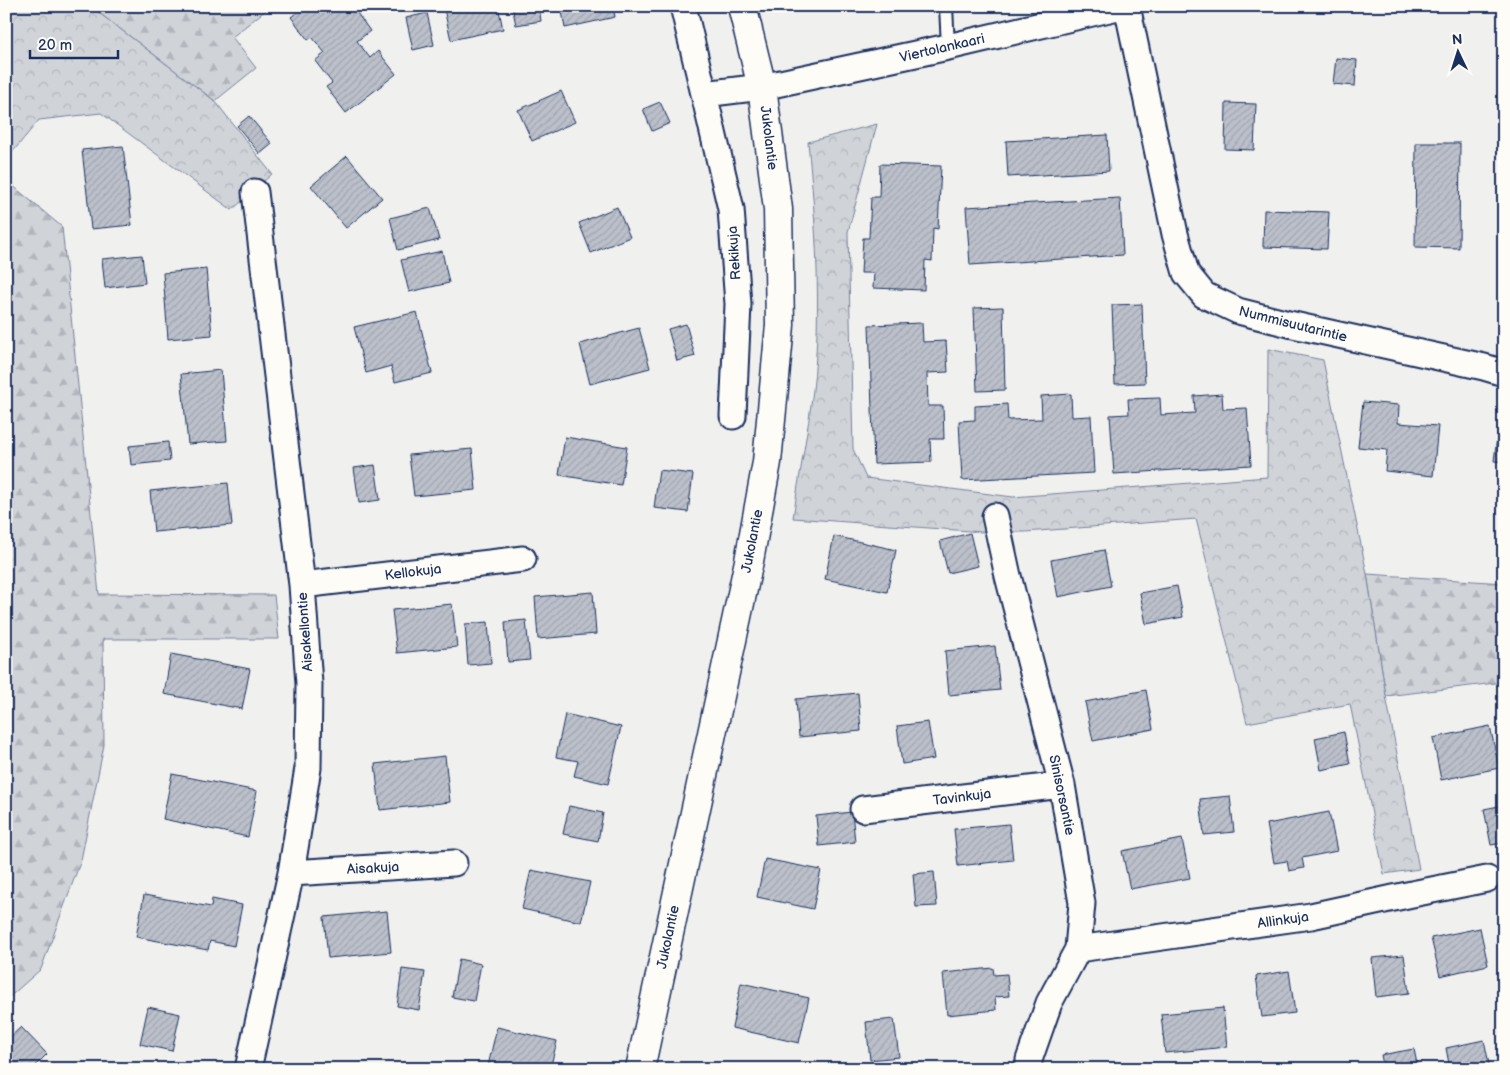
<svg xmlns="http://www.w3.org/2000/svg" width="1510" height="1075" font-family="'Balsamiq Sans',sans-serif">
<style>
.forest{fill:url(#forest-firs);stroke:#76819b}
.park{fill:url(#park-crowns);stroke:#76819b}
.building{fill:url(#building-hatch);stroke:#1b2f5e}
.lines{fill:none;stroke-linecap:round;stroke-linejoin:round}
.service-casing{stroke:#1b2f5e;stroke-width:16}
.minor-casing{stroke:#1b2f5e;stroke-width:29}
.tertiary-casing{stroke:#1b2f5e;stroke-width:31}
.service{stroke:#fdfcf7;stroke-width:12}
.minor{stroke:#fdfcf7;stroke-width:25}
.tertiary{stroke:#fdfcf7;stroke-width:28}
.labels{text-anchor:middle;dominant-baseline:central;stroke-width:5;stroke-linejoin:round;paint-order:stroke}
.street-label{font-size:14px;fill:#1b2f5e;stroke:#fdfcf7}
</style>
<defs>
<pattern id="forest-firs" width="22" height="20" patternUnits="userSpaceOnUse" patternTransform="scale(1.25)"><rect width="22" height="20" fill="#d0d3d8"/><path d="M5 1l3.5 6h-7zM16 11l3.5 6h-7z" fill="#b2b5bc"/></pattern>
<pattern id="park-crowns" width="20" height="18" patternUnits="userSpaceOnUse" patternTransform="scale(1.25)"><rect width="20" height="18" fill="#d0d3d8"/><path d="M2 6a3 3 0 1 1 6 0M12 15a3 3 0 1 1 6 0" fill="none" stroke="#b2b5bc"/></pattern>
<pattern id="building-hatch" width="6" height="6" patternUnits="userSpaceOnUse" patternTransform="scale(1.25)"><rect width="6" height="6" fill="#bbc0ca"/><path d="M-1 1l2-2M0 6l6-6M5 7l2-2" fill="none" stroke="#a0a5b0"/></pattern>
</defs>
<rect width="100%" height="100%" fill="#f0f0ee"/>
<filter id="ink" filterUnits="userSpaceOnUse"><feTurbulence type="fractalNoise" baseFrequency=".02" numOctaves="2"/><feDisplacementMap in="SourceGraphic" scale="10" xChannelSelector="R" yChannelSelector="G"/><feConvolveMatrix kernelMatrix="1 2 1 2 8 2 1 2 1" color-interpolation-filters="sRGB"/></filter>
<g filter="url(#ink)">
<path class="forest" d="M 95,6 L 271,6 L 232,37 L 256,68 L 215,101 L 99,13 Z
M 6,180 L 62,227 L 99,594 L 274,595 L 279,639 L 103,639 L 104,745 L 81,860 L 41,969 L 6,1000 L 6,945 L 14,937 L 6,923 Z
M 1367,574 L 1504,583 L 1504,682 L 1386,696 Z"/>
<path class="park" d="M 6,6 L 95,6 L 99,13 L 215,101 L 272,174 L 232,210 L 101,113 L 39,120 L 6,160 Z
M 877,124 L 848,232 L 853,449 L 866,478 L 1013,497 L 1267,477 L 1268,349 L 1323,360 L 1367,574 L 1386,696 L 1419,869 L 1384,874 L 1350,704 L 1247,723 L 1196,519 L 1025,532 L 983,532 L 793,518 C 799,475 808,432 813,390 C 822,308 816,224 808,142 Z"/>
<path class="building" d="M 305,6 L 352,6 L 370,31 L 357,41 L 370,58 L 378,51 L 396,74 L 346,113 L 326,87 L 332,83 L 315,61 L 325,53 L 312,37 L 308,40 L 291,17 Z
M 455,6 L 498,6 L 503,29 L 451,40 L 444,9 Z
M 512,6 L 539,6 L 541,21 L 516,25 Z
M 561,6 L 613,6 L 615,17 L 565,28 Z
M 427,13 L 434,45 L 413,50 L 406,18 Z
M 1336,58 L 1357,60 L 1355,86 L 1333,84 Z
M 561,91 L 575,122 L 532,141 L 518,110 Z
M 660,102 L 670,123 L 652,131 L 643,109 Z
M 1226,103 L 1256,104 L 1254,150 L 1225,149 Z
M 249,116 L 272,144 L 260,154 L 237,126 Z
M 1107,135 L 1109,171 L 1008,177 L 1006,141 Z
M 1416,143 L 1460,143 L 1459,248 L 1415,247 Z
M 123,146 L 132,225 L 91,229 L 82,150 Z
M 347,156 L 382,198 L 346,228 L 311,186 Z
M 880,164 L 941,166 L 938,229 L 933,228 L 932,261 L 925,260 L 924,290 L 873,288 L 874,273 L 861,273 L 863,238 L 869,238 L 871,197 L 879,197 Z
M 1120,198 L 1123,255 L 970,265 L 966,207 Z
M 617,207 L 630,237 L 591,253 L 579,223 Z
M 430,208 L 439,240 L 398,250 L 390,218 Z
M 1264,210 L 1329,212 L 1327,249 L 1263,247 Z
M 442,251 L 449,283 L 409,292 L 401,260 Z
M 142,255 L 145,283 L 105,288 L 102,259 Z
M 206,269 L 212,335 L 168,339 L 163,273 Z
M 1142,304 L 1145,383 L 1115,384 L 1112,305 Z
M 1003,307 L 1005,390 L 977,391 L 974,308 Z
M 417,312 L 432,373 L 395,382 L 391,366 L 366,373 L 354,327 Z
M 922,323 L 923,342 L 946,341 L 948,372 L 927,373 L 928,406 L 943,406 L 944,439 L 930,439 L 931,462 L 874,464 L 869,325 Z
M 686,324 L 695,356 L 677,361 L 668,329 Z
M 639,328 L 650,368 L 590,384 L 580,344 Z
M 221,370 L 227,441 L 188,444 L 181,374 Z
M 1071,394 L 1072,417 L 1091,416 L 1094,473 L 962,480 L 959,421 L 975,420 L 975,406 L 1007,404 L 1008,420 L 1042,419 L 1041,396 Z
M 1222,394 L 1223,409 L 1247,408 L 1251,465 L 1114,474 L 1110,415 L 1129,414 L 1128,399 L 1160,398 L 1161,415 L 1195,413 L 1194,396 Z
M 1363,402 L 1399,405 L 1398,423 L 1438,426 L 1433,476 L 1385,471 L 1387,450 L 1358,447 Z
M 1499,422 L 1504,422 L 1504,462 L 1494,461 Z
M 565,437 L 627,447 L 621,485 L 559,475 Z
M 168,442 L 170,461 L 131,465 L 129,446 Z
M 472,449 L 476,490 L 414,496 L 409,455 Z
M 375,465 L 380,500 L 359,503 L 354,468 Z
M 659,470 L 693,474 L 688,512 L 654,508 Z
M 228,483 L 232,525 L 154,532 L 150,491 Z
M 970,533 L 978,566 L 948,573 L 940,541 Z
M 834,536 L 896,550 L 887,592 L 825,579 Z
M 1104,550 L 1111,586 L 1058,597 L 1051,560 Z
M 1177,586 L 1183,617 L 1146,624 L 1140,593 Z
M 593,592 L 596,634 L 538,639 L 535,597 Z
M 452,604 L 457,647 L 397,653 L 392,610 Z
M 526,620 L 530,660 L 508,662 L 505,622 Z
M 488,622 L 491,663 L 468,665 L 465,624 Z
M 995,646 L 1000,690 L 949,695 L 945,651 Z
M 171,654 L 250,669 L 242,709 L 164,694 Z
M 1146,690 L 1153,729 L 1093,741 L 1085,702 Z
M 858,693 L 861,731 L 799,737 L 796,699 Z
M 565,714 L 621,727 L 608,784 L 574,776 L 578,761 L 556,757 Z
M 928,722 L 934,759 L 902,764 L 897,726 Z
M 1490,726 L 1499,768 L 1441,780 L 1433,738 Z
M 1344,732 L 1350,764 L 1321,770 L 1315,738 Z
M 445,756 L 450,802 L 380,810 L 375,764 Z
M 172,774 L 257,791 L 248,837 L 163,819 Z
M 1230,796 L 1234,832 L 1204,835 L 1200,799 Z
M 1504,805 L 1504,843 L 1491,845 L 1484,809 Z
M 569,806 L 603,813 L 598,841 L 563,834 Z
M 852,812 L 855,842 L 819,846 L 816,816 Z
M 1329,812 L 1337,851 L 1302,858 L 1304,868 L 1289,871 L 1287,861 L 1274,863 L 1267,824 Z
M 1009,824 L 1013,860 L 958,866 L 954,829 Z
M 1182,839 L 1190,878 L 1130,889 L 1122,851 Z
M 765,859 L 821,870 L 813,909 L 757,897 Z
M 531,870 L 590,882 L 581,922 L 522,909 Z
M 934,872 L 937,906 L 916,907 L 913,874 Z
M 144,895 L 211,907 L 212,899 L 242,905 L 234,946 L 210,941 L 208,950 L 136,937 Z
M 387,911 L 391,952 L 328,958 L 324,917 Z
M 1480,928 L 1488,965 L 1440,976 L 1431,938 Z
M 1404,955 L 1409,993 L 1376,997 L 1372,958 Z
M 459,959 L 481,964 L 474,1001 L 452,997 Z
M 993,968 L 994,975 L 1007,974 L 1009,996 L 995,997 L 996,1010 L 947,1015 L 943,973 Z
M 402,969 L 425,972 L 419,1010 L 397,1006 Z
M 1289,971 L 1295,1013 L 1262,1017 L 1256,976 Z
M 741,983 L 809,998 L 799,1043 L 732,1028 Z
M 148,1007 L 180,1014 L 172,1051 L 140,1044 Z
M 1223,1008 L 1227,1047 L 1165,1053 L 1161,1014 Z
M 894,1019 L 899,1057 L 870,1060 L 866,1022 Z
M 21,1027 L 47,1054 L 32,1069 L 6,1069 L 6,1041 Z
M 497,1027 L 557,1041 L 550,1069 L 499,1069 L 488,1066 Z
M 1484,1040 L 1490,1069 L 1450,1069 L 1446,1048 Z
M 1414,1049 L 1418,1069 L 1384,1069 L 1381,1055 Z"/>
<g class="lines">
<g class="service-casing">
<path id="service" d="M 946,6 L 948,47"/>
</g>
<g class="minor-casing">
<path id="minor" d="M 683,6 L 704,94 L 731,209 L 738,304 L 733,416
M 1127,6 L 1175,234 L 1186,273 L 1204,295 L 1238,311 L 1289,324 L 1484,367 L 1504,373
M 704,94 L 762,87 L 948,47 L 1122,6
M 995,516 L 1008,576 L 1062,785 L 1082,903 L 1078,949 L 1049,1003 L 1029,1060 L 1029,1069
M 302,585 L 523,559
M 863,809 L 1062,785
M 291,873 L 454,863
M 1078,949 L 1311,916 L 1412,894 L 1487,879
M 248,1069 L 291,873 L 308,768 L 309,684 L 302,585 L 255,192"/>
</g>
<g class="tertiary-casing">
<path id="tertiary" d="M 640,1069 L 749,561 L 767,462 L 780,325 L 778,209 L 762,87 L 742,6"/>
</g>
<use href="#service" class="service"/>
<use href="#minor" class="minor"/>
<use href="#tertiary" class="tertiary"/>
</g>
</g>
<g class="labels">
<g class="street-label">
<text transform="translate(942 48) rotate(-13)">Viertolankaari</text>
<text transform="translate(769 138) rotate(83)">Jukolantie</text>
<text transform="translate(734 253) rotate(-94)">Rekikuja</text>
<text transform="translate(1293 324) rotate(14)">Nummisuutarintie</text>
<text transform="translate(752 541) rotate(-79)">Jukolantie</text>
<text transform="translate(413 572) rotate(-7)">Kellokuja</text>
<text transform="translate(305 632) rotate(-94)">Aisakellontie</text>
<text transform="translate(1062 795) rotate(78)">Sinisorsantie</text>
<text transform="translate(962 797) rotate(-7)">Tavinkuja</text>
<text transform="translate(373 868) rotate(-3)">Aisakuja</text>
<text transform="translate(1283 920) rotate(-8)">Allinkuja</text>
<text transform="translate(668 937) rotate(-78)">Jukolantie</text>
</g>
</g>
<rect width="1510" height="1075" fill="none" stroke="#fdfcf7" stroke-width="25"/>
<rect x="12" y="12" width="1485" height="1050" fill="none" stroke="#1b2f5e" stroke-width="2" filter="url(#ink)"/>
<g transform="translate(1458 52) rotate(356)" stroke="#fdfcf7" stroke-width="4" paint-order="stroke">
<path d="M0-4L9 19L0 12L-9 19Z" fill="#1b2f5e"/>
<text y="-8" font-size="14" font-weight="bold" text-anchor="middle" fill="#1b2f5e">N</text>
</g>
<path d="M30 50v8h88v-8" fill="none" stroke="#1b2f5e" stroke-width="2.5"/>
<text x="38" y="50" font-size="15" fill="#1b2f5e" stroke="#fdfcf7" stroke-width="4" paint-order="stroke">20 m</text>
</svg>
